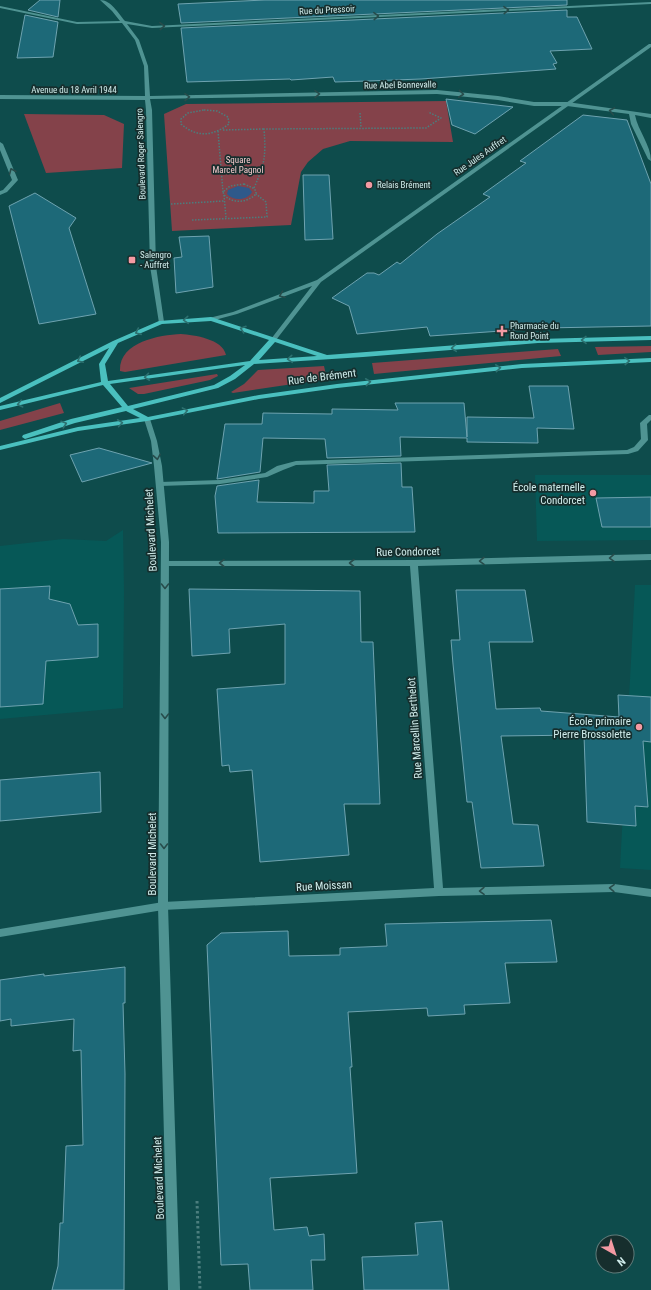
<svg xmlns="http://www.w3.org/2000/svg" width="651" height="1290" font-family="'Roboto Condensed',sans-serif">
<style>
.built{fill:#065857}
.green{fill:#84424a}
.water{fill:#2f598a}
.building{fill:#1d6978;stroke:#6ea3b0}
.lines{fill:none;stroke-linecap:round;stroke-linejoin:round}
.path-far1{stroke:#4b7e7e;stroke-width:1.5;stroke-dasharray:1.5 1.5;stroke-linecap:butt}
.path{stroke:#4b7e7e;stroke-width:3;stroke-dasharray:2.5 2.5;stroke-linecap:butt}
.service{fill:#4f9392;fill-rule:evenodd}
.minor{fill:#4f9392;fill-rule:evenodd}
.tertiary{fill:#4f9392;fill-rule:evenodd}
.secondary{fill:#4ac0bf;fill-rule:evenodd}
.oneway{stroke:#274c4b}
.oneway2{stroke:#2d706f}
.poi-dot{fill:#f49aa3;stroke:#162e2d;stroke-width:1.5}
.labels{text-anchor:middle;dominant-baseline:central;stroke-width:3.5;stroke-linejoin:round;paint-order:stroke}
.far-street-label{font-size:9px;fill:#d0eceb;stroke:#162e2d}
.far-park-label{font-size:9px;fill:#f6cacd;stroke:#162e2d}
.far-poi-label{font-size:9px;fill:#d0eceb;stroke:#162e2d;text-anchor:start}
.street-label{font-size:11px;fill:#d0eceb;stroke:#162e2d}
.poi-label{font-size:11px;fill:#d0eceb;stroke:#162e2d;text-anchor:end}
</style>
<rect width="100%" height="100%" fill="#0e4c4c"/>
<path class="built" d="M 535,475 L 651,475 L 651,540 L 537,541 Z
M 123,530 L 124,592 L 123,708 L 0,719 L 0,546 L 63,539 L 106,541 Z
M 635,585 L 651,585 L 651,870 L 620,868 Z"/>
<path class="green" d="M 446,101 L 453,142 L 350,141 L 323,149 L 308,162 L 301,172 L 291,225 L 172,231 L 164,114 L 186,104 Z
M 24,114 L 104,115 L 124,124 L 122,168 L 46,173 Z
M 181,334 C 194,335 223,339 226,355 L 125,372 L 120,371 C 119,342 159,335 181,334 Z
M 651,346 L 651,352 L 598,355 L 595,347 Z
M 558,349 L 561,356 L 374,374 L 372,363 Z
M 324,366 L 327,379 L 233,393 L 231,392 L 244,384 L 258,370 Z
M 217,374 L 218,376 L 210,380 L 144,394 L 138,394 L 129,388 Z
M 60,403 L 64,413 L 0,430 L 0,421 Z"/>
<path class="water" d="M 238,186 L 249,188 L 252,192 C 247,201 233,201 227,194 L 228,190 Z"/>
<path class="building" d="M 40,0 L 60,0 L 58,17 L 28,10 Z
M 265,0 L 567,0 L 567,5 L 181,23 L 178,4 Z
M 567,10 L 567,17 L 577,17 L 592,49 L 550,51 L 557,63 L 553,64 L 556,69 L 421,79 L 367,81 L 335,82 L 333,77 L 291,80 L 290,79 L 187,82 L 181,28 Z
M 25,15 L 58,22 L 53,57 L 17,58 Z
M 446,99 L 513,107 L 475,134 L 452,125 Z
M 583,115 L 627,120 L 651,184 L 651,326 L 544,328 L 430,336 L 427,327 L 357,334 L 349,306 L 332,298 L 367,273 L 374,273 L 379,275 L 397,262 L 400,264 L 437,234 L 490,197 L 483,194 L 526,163 L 520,161 Z
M 303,175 L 329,175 L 333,239 L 305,240 Z
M 35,193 L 76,218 L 69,228 L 96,314 L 39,324 L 9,206 Z
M 209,236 L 213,287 L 176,293 L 174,258 L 182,257 L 179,237 Z
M 529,386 L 568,386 L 574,429 L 537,428 L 538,443 L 467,442 L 467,438 L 400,437 L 401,456 L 327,458 L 325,439 L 263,438 L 260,472 L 217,479 L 225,424 L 262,424 L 263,413 L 332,414 L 332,409 L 398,410 L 395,403 L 464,403 L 467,437 L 467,417 L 534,418 Z
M 99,448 L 152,463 L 82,482 L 70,455 Z
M 401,463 L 402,487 L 412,487 L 415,532 L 218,533 L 215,496 L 217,486 L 259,480 L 257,502 L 314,503 L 314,491 L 329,491 L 327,465 Z
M 651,497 L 651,527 L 602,527 L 596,498 Z
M 50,586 L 49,599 L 70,604 L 78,625 L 98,624 L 98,657 L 46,661 L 43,704 L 0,707 L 0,589 Z
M 189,589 L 360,591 L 361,642 L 373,642 L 380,804 L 344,804 L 349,855 L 260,862 L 252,770 L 230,772 L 229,765 L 222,766 L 217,689 L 285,684 L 285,624 L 229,629 L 230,653 L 192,656 Z
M 456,590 L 525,590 L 533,642 L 489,642 L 496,709 L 540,708 L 541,711 L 619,717 L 618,695 L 651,697 L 651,742 L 643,741 L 648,807 L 635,806 L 636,826 L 587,822 L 584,735 L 501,736 L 513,824 L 538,825 L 544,866 L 481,868 L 472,802 L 467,802 L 453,664 L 451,640 L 460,640 Z
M 100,772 L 101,812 L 0,821 L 0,780 Z
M 551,920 L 557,962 L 505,963 L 510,1003 L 464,1005 L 465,1014 L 428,1016 L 427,1008 L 348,1012 L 352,1067 L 350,1067 L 357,1173 L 270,1178 L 274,1230 L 307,1227 L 309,1236 L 324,1234 L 325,1260 L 311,1260 L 313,1290 L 250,1290 L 248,1264 L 221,1265 L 207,945 L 221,933 L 288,931 L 289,956 L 340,955 L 340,948 L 387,946 L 385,924 Z
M 125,967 L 125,1003 L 123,1003 L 125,1074 L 124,1290 L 52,1290 L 58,1266 L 60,1223 L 63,1223 L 66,1146 L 83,1145 L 81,1050 L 73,1051 L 74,1019 L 11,1026 L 11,1019 L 0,1021 L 0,980 L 44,974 L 44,976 Z
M 442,1221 L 449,1290 L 364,1290 L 362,1257 L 418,1255 L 415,1223 Z"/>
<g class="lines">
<path class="path-far1" d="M 204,110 L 217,111 L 228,117 L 229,124 C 213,136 197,138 181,124 L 181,119 L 188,113 Z
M 360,113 L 361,128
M 223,130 L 264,129
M 218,131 L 223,192
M 244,184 L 253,188 L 256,191 L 256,194 C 247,203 233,204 224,195 L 223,192 L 230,186 Z
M 254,188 C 265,163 266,156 264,129 L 426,128 L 441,118 L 428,112
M 224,195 L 226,218
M 171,204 L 224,201
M 192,220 L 267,217 L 266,202 L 256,194"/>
<path class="path" d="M 197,1201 L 200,1290"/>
<path class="service" d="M 649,415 L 651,415 L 651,420 L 647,424 L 648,440 L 638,451 L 628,454 L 296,465 L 283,470 L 267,477 L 220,484 L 160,486 L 156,484 L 160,482 L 220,480 L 265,473 L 277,466 L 296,461 L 627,450 L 634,447 L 641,439 L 640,423 Z"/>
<path class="minor" d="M 100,0 C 111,0 118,13 125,21 L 152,26 L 651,2 L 651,4 L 152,28 L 127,24 L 139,40 L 148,66 L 150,96 L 437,90 L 498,96 L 534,102 L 567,102 L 651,114 L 651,118 L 635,115 C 638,131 651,145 651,161 L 648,159 L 631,124 L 629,114 L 567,106 L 534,106 L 498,100 L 437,94 L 150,99 L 152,110 L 156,266 L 164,322 L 163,323 L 159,323 L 150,266 L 146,110 L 145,100 L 0,99 L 0,95 L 145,96 L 144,66 L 135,40 L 122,23 L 77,24 L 0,8 L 0,6 L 77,22 L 120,21 L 112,11 Z
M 0,142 L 3,144 L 18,180 L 7,192 L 0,195 L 0,191 L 3,190 L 12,180 L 0,150 Z
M 651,554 L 651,560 L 418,566 L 443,888 L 614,884 L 651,889 L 651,897 L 614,892 L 439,896 L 163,910 L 0,937 L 0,929 L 163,902 L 434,888 L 410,566 L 165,566 L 161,563 L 162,561 L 414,560 Z"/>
<path class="tertiary" d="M 649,44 L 651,44 L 651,47 L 321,282 L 276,340 L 272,340 L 271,339 L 312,286 L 237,314 L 211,321 L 208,319 L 209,318 L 233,312 L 317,280 Z
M 145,417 L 149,417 L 150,419 L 157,441 L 162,466 L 169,542 L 168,906 L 180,1290 L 168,1290 L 158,906 L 161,542 L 154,466 L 151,441 L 144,419 Z"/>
<path class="secondary" d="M 211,317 L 327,355 L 538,339 L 651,336 L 651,340 L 538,343 L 363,357 L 254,364 L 235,379 L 218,388 L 133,409 L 148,417 L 259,395 L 337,384 L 522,364 L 651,358 L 651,362 L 522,368 L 337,388 L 259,399 L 147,421 L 78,431 L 0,450 L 0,446 L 78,427 L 140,418 L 126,411 L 75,423 L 25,439 L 22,437 L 23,435 L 71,419 L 122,407 L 103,385 L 0,410 L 0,406 L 101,382 L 99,364 L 109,348 L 0,403 L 0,398 L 113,341 L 159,321 ZM 211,321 L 269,340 L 250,361 L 108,381 L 105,364 L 118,343 L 162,324 ZM 275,342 L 317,356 L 259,360 ZM 245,365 L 230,376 L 214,385 L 128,406 L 110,384 Z"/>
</g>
<defs><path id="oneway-chevron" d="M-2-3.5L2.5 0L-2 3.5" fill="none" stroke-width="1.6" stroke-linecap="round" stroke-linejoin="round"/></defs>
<g class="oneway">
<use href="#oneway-chevron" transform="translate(506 10) rotate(-3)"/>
<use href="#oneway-chevron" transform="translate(376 16) rotate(-3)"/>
<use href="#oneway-chevron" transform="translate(162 26) rotate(-3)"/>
<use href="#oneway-chevron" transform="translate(317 94) rotate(-1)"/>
<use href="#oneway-chevron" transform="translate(461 94) rotate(6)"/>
<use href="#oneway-chevron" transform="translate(187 97) rotate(-1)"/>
<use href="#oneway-chevron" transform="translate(612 111) rotate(-170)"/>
<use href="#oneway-chevron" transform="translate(12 171) rotate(-113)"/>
<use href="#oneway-chevron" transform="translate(282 295) rotate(159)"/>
<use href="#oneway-chevron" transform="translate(157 457) rotate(80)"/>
<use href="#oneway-chevron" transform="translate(612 558) rotate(179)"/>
<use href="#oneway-chevron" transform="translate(482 561) rotate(179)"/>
<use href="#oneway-chevron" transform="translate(222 563) rotate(180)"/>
<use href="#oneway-chevron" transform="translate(352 563) rotate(180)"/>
<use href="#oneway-chevron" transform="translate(165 586) rotate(90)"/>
<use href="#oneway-chevron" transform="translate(165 716) rotate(90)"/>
<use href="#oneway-chevron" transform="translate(164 846) rotate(90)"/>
<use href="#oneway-chevron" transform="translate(612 888) rotate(-178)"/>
<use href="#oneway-chevron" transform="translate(482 891) rotate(179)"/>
</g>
<g class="oneway2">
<use href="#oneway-chevron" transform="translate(186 320) rotate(176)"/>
<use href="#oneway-chevron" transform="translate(243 329) rotate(-162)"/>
<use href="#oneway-chevron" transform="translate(138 332) rotate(156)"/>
<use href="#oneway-chevron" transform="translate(584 340) rotate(179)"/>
<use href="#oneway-chevron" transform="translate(454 348) rotate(175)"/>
<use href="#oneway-chevron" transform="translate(290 359) rotate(176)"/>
<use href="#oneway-chevron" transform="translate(80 360) rotate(153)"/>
<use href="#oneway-chevron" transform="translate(627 361) rotate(-3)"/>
<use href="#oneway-chevron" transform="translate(498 368) rotate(-6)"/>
<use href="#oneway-chevron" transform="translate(147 377) rotate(172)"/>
<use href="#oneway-chevron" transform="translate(368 382) rotate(-6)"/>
<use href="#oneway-chevron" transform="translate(20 404) rotate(167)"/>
<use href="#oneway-chevron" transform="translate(185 411) rotate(-11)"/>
<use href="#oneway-chevron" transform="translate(120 423) rotate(-8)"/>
<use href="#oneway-chevron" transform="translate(64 424) rotate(-18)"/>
</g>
<g class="poi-dot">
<circle cx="369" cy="185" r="4"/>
<rect x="128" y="256" width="8" height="8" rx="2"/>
<path d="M500 325h4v4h4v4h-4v4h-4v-4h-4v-4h4z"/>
<circle cx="593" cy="493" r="4"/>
<circle cx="639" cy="727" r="4"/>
</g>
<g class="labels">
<g class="far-street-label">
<text transform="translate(327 10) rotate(-3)">Rue du Pressoir</text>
<text transform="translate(400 85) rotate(-1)">Rue Abel Bonnevalle</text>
<text x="74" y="90">Avenue du 18 Avril 1944</text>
<text transform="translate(141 154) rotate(-92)">Boulevard Roger Salengro</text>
<text transform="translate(480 156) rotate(-35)">Rue Jules Auffret</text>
</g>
<g class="far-park-label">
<text x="238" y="160">Square<tspan x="238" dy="10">Marcel Pagnol</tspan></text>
</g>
<g class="far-poi-label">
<text x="377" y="185">Relais Brément</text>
<text x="140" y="255">Salengro<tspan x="140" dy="10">- Auffret</tspan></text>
<text x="510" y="326">Pharmacie du<tspan x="510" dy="10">Rond Point</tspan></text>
</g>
<g class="street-label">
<text transform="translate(322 377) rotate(-7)">Rue de Brément</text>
<text transform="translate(151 530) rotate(-93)">Boulevard Michelet</text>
<text transform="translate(408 552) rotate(-1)">Rue Condorcet</text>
<text transform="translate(415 728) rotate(-94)">Rue Marcellin Berthelot</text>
<text transform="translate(152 854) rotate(-90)">Boulevard Michelet</text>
<text transform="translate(324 886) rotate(-3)">Rue Moissan</text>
<text transform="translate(159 1178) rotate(-92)">Boulevard Michelet</text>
</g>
<g class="poi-label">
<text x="585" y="487">École maternelle<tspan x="585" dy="13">Condorcet</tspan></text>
<text x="631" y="721">École primaire<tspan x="631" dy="13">Pierre Brossolette</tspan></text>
</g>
</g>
<g transform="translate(615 1254) rotate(141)"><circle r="19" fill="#162e2d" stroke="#607a79"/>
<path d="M0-3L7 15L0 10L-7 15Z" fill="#f49aa3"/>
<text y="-6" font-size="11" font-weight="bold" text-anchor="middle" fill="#d0eceb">N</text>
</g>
</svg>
